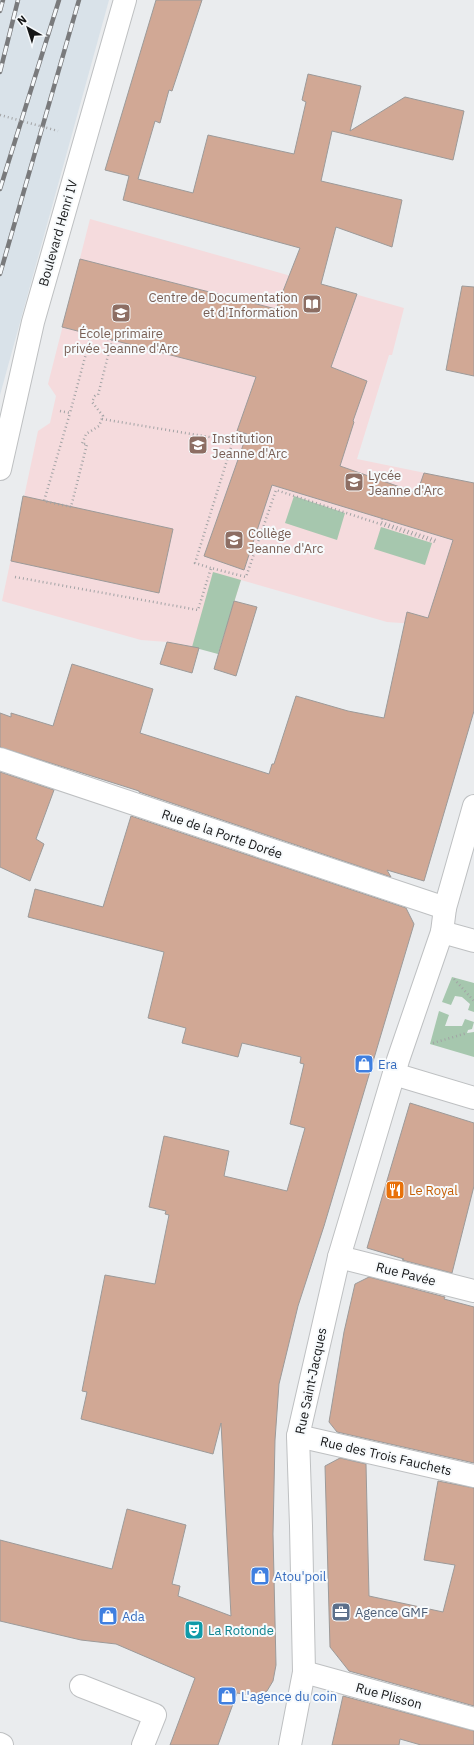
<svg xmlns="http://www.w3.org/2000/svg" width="474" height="1745" font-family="'IBM Plex Sans',sans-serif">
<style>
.built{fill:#d9e2e9}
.education{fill:#f5dbdd}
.green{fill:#a6c7ae}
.building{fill:#d1a895;stroke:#9c9a99}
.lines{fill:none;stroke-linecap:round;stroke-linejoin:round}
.minor-casing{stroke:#bec0c2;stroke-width:24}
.major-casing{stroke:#bec0c2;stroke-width:24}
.path{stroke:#a2a3a5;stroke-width:2.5;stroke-dasharray:1 3;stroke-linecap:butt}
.minor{stroke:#fff;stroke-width:22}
.major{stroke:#fff;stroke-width:22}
.rail-casing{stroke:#797a7c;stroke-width:4.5}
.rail{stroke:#f7fafc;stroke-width:3;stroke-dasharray:9;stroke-linecap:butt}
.path-bridge{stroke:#a2a3a5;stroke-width:2.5;stroke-dasharray:1 3;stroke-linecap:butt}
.labels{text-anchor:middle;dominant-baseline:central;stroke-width:4;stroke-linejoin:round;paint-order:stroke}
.street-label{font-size:13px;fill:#151617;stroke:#f7fafc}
.education-label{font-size:13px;fill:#785e54;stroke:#f7fafc;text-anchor:start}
.shop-label{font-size:13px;fill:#366cbe;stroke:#f7fafc;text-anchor:start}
.food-label{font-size:13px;fill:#c56008;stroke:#f7fafc;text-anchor:start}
.service-label{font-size:13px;fill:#4e5e75;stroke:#f7fafc;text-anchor:start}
.culture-label{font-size:13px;fill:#0d838f;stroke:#f7fafc;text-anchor:start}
</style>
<rect width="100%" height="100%" fill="#eaecee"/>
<path class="built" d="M 0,0 L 109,0 L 0,395 Z"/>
<path class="education" d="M 90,219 L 404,308 L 392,355 L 389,355 L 357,459 L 474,483 L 474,631 L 458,627 L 387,622 L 241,580 L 218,654 L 199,648 L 167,642 L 141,640 L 2,601 L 38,431 L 50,423 L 56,396 L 48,384 Z"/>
<path class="green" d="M 294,496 L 345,513 L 337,540 L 285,523 Z
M 381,527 L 432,543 L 425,565 L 374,549 Z
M 213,572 L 241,580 L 218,654 L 192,647 Z
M 452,977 L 474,983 L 474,1012 L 468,1010 L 470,1004 L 462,997 L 455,996 L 451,1005 L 442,1002 Z
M 439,1011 L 449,1015 L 445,1026 L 462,1026 L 465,1019 L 474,1022 L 472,1029 L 468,1030 L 467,1033 L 474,1032 L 474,1057 L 430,1044 Z"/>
<path class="building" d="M 156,0 L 202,0 L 172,91 L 169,90 L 160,123 L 155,121 L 138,179 L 193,193 L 208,135 L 294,154 L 306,102 L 302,100 L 308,74 L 361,86 L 350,131 L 405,97 L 464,111 L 453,160 L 332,131 L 321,181 L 402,200 L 392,247 L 336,227 L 321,284 L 357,294 L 331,367 L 367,381 L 353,421 L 354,422 L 340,466 L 417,493 L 424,473 L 474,483 L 474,711 L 424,881 L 387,870 L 391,877 L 139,792 L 139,791 L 0,747 L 0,713 L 11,717 L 11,713 L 53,726 L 72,664 L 153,689 L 140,733 L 269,774 L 272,764 L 274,764 L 296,696 L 348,711 L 384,718 L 407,612 L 428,618 L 453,540 L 272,485 L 244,570 L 204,556 L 247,434 L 237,431 L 256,377 L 62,327 L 80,259 L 276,309 L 300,248 L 123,200 L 129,176 L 105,170 Z
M 462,286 L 474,287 L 474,376 L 446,370 Z
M 23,496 L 173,529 L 159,593 L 11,561 Z
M 234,601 L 257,607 L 236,676 L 214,669 Z
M 167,642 L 199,648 L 192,673 L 160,664 Z
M 0,772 L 54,790 L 36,839 L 44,844 L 30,881 L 0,867 Z
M 131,816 L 406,908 L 414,924 L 324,1226 L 298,1306 L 279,1384 L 275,1440 L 273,1534 L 276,1665 L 273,1681 L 267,1691 L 261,1695 L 254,1696 L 237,1693 L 218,1745 L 170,1745 L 195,1678 L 116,1644 L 81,1640 L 0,1621 L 0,1540 L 112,1569 L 127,1509 L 186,1525 L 172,1584 L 180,1586 L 178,1596 L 231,1616 L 221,1423 L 213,1454 L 81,1419 L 87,1392 L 82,1391 L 105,1275 L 155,1284 L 169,1215 L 165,1214 L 166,1211 L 149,1207 L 164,1136 L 229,1151 L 224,1176 L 287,1191 L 305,1128 L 290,1124 L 304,1064 L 300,1063 L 301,1057 L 242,1043 L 238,1057 L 182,1043 L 186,1028 L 148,1018 L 164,952 L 28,917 L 35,889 L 103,907 Z
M 410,1103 L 474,1123 L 474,1186 L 452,1273 L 402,1260 L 404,1259 L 367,1248 Z
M 369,1277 L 445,1297 L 444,1299 L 474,1307 L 474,1463 L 337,1432 L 329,1422 L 344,1332 L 355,1284 Z
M 340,1458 L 366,1464 L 369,1596 L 443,1612 L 455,1565 L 424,1560 L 438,1481 L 474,1488 L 474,1706 L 349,1671 L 330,1647 L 325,1466 Z
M 343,1696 L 474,1731 L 474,1745 L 421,1745 L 400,1739 L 399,1745 L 332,1745 Z"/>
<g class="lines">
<g class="minor-casing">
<path id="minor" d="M 0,469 L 33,322 L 125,0
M 0,759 L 445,908
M 442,932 L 474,941
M 394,1074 L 474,1098
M 339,1257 L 474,1291
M 298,1436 L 474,1476
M 304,1672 L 474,1719
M 81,1686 L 155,1715 L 143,1745
M 0,1744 L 2,1745"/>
</g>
<g class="major-casing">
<path id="major" d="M 290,1745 L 304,1672 L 301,1526 L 298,1436 L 339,1257 L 398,1060 L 442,932 L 445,908 L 474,806"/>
</g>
<path class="path" d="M 60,411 L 70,413 L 91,335 L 112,340 L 98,395 L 95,396 L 92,402 L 103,416 L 99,426 L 86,434 L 82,444 L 87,444 L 71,507 L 44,501 L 70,413
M 102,419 L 233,441 L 195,563 L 211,568
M 15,577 L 198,610 L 211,568 L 246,577 L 276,490 L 435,542 L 436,540 L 381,522 L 382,519
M 454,979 L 474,1001
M 433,1043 L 467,1033"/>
<use href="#minor" class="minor"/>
<use href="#major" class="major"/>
<g class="rail-casing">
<path id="rail" d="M 0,11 L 3,0
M 0,72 L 18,0
M 0,189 L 59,0
M 0,274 L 79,0"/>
</g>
<use href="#rail" class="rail"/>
<path class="path-bridge" d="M 0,115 L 58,131"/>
</g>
<defs>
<g id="library-square" transform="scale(1)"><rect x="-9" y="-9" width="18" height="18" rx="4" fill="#8d6e63" stroke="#f7fafc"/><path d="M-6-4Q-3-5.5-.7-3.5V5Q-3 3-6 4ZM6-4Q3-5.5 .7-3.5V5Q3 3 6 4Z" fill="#fff"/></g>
<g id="school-square" transform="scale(1)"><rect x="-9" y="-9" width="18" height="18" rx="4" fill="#8d6e63" stroke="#f7fafc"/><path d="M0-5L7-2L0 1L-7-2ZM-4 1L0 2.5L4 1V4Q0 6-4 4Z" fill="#fff"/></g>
<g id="shop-square" transform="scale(1)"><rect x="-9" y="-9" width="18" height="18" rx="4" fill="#3f7fe0" stroke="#f7fafc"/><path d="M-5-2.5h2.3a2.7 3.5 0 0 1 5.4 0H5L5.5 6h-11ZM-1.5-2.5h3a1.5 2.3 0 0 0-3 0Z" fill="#fff"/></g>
<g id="restaurant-square" transform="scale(1)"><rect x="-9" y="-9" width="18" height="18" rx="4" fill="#e8710a" stroke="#f7fafc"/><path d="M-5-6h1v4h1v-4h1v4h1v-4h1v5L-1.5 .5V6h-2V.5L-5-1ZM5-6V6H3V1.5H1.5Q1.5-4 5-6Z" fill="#fff"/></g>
<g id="office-square" transform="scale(1)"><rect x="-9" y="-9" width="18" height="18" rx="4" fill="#5c6f8a" stroke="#f7fafc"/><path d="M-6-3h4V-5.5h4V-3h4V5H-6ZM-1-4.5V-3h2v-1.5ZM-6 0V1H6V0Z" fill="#fff"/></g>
<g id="theatre-square" transform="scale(1)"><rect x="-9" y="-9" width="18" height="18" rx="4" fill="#0f9aa8" stroke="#f7fafc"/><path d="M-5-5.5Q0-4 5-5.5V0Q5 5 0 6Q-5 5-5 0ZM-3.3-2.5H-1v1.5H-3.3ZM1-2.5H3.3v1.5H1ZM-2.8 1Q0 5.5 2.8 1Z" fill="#fff"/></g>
</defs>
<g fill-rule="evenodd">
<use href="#library-square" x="312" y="304"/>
<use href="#school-square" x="121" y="313"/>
<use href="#school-square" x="198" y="445"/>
<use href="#school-square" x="354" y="482"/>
<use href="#school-square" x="234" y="540"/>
<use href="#shop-square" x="364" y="1064"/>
<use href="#restaurant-square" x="395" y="1190"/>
<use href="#shop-square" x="260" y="1576"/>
<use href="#office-square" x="341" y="1612"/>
<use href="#shop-square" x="108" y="1616"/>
<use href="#theatre-square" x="194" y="1630"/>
<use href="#shop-square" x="227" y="1696"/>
</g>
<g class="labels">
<g class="street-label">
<text transform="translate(58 233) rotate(-74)">Boulevard Henri IV</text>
<text transform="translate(222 834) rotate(19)">Rue de la Porte Dorée</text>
<text transform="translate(406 1274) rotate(14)">Rue Pavée</text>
<text transform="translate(311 1381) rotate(-78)">Rue Saint-Jacques</text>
<text transform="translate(386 1456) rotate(13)">Rue des Trois Fauchets</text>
<text transform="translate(389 1696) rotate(15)">Rue Plisson</text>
</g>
<g class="education-label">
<text x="298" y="297" text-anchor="end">Centre de Documentation<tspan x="298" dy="15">et d'Information</tspan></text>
<text x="121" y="333" text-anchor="middle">École primaire<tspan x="121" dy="15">privée Jeanne d'Arc</tspan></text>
<text x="212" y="438">Institution<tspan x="212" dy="15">Jeanne d'Arc</tspan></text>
<text x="368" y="475">Lycée<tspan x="368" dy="15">Jeanne d'Arc</tspan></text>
<text x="248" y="533">Collège<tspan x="248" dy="15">Jeanne d'Arc</tspan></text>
</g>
<g class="shop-label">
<text x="378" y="1064">Era</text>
<text x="274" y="1576">Atou'poil</text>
<text x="122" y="1616">Ada</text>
<text x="241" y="1696">L'agence du coin</text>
</g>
<g class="food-label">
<text x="409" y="1190">Le Royal</text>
</g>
<g class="service-label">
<text x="355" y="1612">Agence GMF</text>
</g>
<g class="culture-label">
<text x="208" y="1630">La Rotonde</text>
</g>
</g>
<g transform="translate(28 28) rotate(321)" stroke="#f7fafc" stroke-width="3" paint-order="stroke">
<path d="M0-3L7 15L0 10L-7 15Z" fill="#151617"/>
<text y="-6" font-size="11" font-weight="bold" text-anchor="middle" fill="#151617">N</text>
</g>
</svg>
